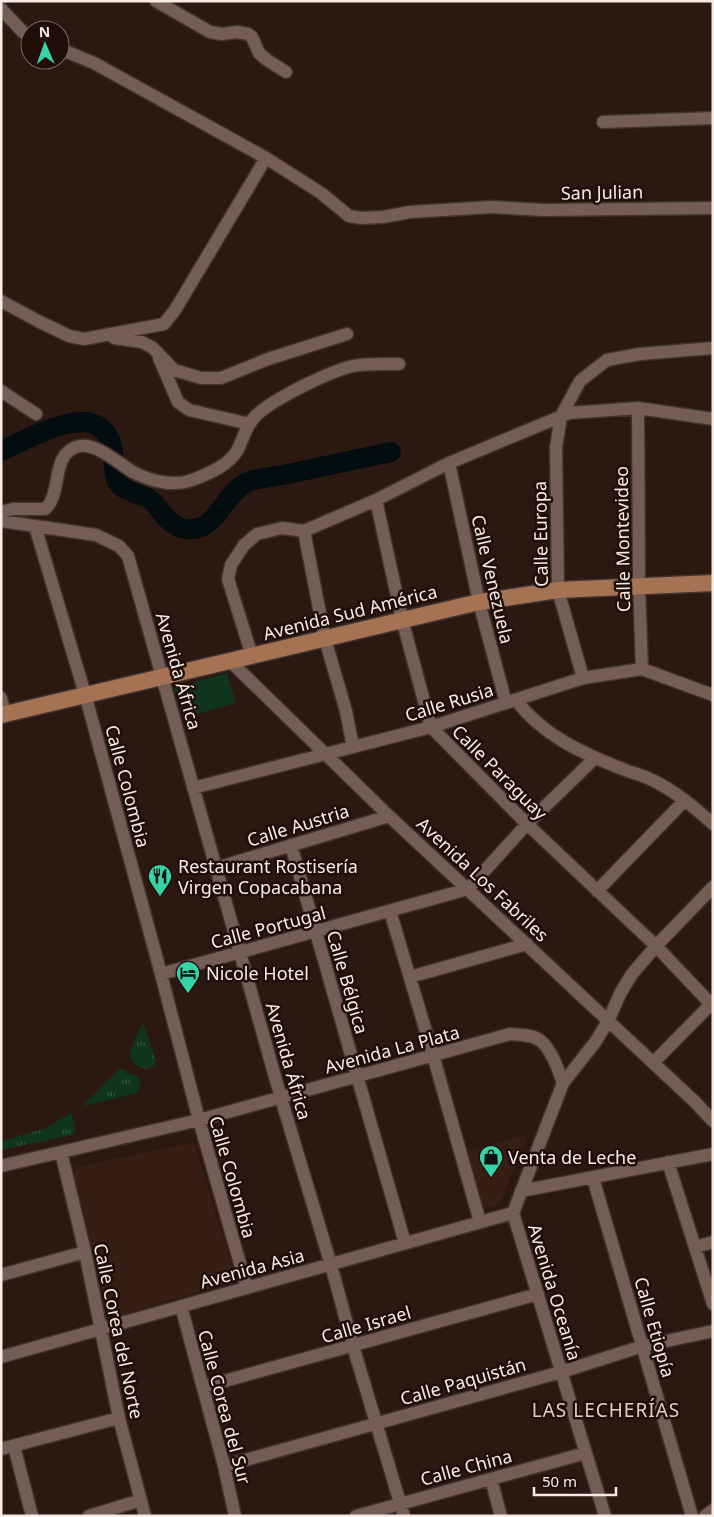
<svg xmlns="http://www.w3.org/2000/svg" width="714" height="1517" font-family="'Noto Sans',sans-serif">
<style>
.built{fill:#371e15}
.grass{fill:url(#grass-tufts)}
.garden{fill:#0f3520}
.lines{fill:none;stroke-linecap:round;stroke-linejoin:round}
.river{stroke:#030d0f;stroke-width:20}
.minor-casing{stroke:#3f322f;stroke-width:15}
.major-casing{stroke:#3f322f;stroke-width:19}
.minor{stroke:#735d55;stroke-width:12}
.major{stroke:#a57353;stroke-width:16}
.labels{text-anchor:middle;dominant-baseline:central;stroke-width:5;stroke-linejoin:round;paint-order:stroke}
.street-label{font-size:18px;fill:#f8ebe6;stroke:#200e08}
.poi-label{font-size:18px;fill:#f8ebe6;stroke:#200e08;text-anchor:start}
.neighbourhood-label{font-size:19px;letter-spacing:1px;fill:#e5ccc3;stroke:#200e08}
</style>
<defs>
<pattern id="grass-tufts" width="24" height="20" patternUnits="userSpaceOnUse" patternTransform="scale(1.25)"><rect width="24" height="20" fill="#0f3520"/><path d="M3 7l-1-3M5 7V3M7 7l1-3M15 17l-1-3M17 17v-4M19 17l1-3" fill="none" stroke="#335240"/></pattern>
</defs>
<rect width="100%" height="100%" fill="#2a1811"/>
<path class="built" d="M 524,1135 L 527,1140 L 498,1206 L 487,1208 L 481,1203 L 465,1152 Z
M 194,1142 L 236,1280 L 109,1319 L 73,1168 Z"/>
<path class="grass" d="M 143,1022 L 156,1061 L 155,1065 L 148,1069 C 117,1063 135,1042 143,1022 Z
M 121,1068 L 132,1075 L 138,1076 L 141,1086 L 137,1093 L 83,1106 Z
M 71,1113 L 75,1127 L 75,1134 L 1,1150 L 1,1141 L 43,1129 Z"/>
<path class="garden" d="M 227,673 L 236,703 L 183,718 L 174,688 Z"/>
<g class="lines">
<path class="river" d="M 1,451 C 28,440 91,399 110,440 C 116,453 111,473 118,483 C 125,493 143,493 152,501 C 162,511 169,527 186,529 C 217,533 222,495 246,483 C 254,478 273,477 283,475 C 319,467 355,460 391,452"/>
<g class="minor-casing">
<path id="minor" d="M 156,1 L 210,32 L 222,34 L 237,32 L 248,34 L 252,37 L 259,53 L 267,60 L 286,72
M 1,9 L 23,32 L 30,36
M 60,49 L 94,63 L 266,158 L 321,193 L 349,216 L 361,218 L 383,217 L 410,212 L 492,207 L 543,210 L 713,208
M 603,122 L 713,118
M 1,301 L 38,321 L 69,336 L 84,339 L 164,324 L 175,310 L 266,158
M 114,338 L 142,342 L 153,348 L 174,370 L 201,378 L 221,378 L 268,359 L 347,334
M 159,358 L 178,402 L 189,410 L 250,424
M 1,391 L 36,414
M 638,408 L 639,586 L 642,669
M 449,463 L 479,602 L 506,703
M 376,500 L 402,619 L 431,727 L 527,824 L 656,946 L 711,1004
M 1,512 L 13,509 L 45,509 C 63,493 50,457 76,447 C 94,440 119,464 133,472 C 150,481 174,487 192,480 C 208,474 230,465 238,449 C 243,439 246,427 253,419 C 267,401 331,371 353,366 C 367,363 384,364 399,364
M 1,521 L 96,535 L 119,546 L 128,556 L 281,1098 L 331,1265 L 353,1346 L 404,1516
M 35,526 L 85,694 L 161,974 L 199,1120 L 247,1288
M 304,531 L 325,639 L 346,711 L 353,747
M 252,656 L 228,579 L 231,565 L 244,545 L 257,534 L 282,528 L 304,531 L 376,500 L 449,463 L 569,413 L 638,408 L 713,419
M 230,661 L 389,816 L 694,1101 L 713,1121
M 583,678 L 558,590 L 556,448 L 561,416 L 580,381 L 607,360 L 640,354 L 713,348
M 1,698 L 5,714
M 516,700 C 543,736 584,754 625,770 C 633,773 642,775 650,779 C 674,790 694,807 713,824
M 193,788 L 431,727 L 583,678 L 642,669 L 713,695
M 291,845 L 405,1243
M 216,868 L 389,816
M 597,891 L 685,800
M 390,911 L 433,1055 L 480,1222
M 161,974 L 468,889 L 527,824 L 595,758
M 410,977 L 527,944
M 653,1063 L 713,1002
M 61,1152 L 85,1252 L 119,1418 L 145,1516
M 668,1162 L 713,1304
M 1,1166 L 199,1120 L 510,1034 C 519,1035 533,1034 541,1041 C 552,1051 558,1069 563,1083
M 593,1178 L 692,1516
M 521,1191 L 713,1154
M 695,1247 L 713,1242
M 1,1275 L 85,1252
M 181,1306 L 224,1466 L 235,1516
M 1,1357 L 513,1213
M 203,1387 L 538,1294
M 14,1446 L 32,1516
M 1,1449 L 119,1418
M 224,1466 L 561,1372 L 643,1346 L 713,1331
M 491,1479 L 501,1516
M 89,1516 L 141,1500
M 356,1516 L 586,1453
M 605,1516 L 513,1213 L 563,1083 L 596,1041 L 608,1021 L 621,992 L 632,974 L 656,946 L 713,887
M 705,1516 L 713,1510"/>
</g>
<g class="major-casing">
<path id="major" d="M 1,715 L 479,602 L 558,590 L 713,583"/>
</g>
<use href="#minor" class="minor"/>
<use href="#major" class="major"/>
</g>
<defs>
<g id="restaurant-pin" transform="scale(1.25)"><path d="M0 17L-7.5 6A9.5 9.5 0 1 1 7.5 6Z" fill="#35d4a7" stroke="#200e08"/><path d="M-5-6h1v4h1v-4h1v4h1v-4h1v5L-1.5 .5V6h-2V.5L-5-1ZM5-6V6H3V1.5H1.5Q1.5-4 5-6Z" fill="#111"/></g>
<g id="hotel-pin" transform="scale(1.25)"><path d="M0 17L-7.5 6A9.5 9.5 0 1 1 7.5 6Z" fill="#35d4a7" stroke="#200e08"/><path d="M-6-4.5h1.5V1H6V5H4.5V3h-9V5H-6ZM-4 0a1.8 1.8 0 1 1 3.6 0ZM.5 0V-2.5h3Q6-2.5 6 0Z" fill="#111"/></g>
<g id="shop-pin" transform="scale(1.25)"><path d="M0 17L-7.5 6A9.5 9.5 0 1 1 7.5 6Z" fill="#35d4a7" stroke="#200e08"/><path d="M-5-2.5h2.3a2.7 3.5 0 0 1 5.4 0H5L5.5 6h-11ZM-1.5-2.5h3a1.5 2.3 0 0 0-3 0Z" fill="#111"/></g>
</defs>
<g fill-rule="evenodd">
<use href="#restaurant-pin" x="160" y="876"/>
<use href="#hotel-pin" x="188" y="973"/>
<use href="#shop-pin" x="491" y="1157"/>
</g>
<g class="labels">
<g class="street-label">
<text transform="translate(602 192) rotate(-1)">San Julian</text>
<text transform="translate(540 534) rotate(-91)">Calle Europa</text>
<text transform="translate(622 539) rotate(-91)">Calle Montevideo</text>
<text transform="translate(493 579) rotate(77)">Calle Venezuela</text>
<text transform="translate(350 612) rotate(-14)">Avenida Sud América</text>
<text transform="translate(179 671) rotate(74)">Avenida África</text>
<text transform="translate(449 702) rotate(-17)">Calle Rusia</text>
<text transform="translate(500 772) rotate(45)">Calle Paraguay</text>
<text transform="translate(128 786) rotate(75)">Calle Colombia</text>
<text transform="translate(298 825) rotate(-17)">Calle Austria</text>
<text transform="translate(483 879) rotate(43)">Avenida Los Fabriles</text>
<text transform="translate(268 927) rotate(-15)">Calle Portugal</text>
<text transform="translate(348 982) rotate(74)">Calle Bélgica</text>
<text transform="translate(392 1049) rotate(-15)">Avenida La Plata</text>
<text transform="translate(289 1061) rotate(74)">Avenida África</text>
<text transform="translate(233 1177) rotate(74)">Calle Colombia</text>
<text transform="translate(252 1268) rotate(-15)">Avenida Asia</text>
<text transform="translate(555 1292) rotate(73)">Avenida Oceanía</text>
<text transform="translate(366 1324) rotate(-16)">Calle Israel</text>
<text transform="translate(655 1327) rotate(74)">Calle Etiopía</text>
<text transform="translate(119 1331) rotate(78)">Calle Corea del Norte</text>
<text transform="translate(463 1381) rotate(-16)">Calle Paquistán</text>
<text transform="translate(225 1407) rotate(75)">Calle Corea del Sur</text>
<text transform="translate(466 1467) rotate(-15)">Calle China</text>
</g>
<g class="poi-label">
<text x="178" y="866">Restaurant Rostisería<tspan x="178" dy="21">Virgen Copacabana</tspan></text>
<text x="206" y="973">Nicole Hotel</text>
<text x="508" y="1157">Venta de Leche</text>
</g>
<g class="neighbourhood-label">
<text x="606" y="1410">LAS LECHERÍAS</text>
</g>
</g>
<rect width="714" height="1517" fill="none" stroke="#f8ebe6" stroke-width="5"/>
<g transform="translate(45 45) rotate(358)"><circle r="24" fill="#200e08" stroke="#766661"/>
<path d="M0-4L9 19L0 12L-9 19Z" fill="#35d4a7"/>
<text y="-8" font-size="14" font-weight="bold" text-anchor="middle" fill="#f8ebe6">N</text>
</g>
<path d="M534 1487v8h82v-8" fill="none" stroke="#f8ebe6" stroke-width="2.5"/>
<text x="542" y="1487" font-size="15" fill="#f8ebe6" stroke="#200e08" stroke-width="4" paint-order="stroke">50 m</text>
</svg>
